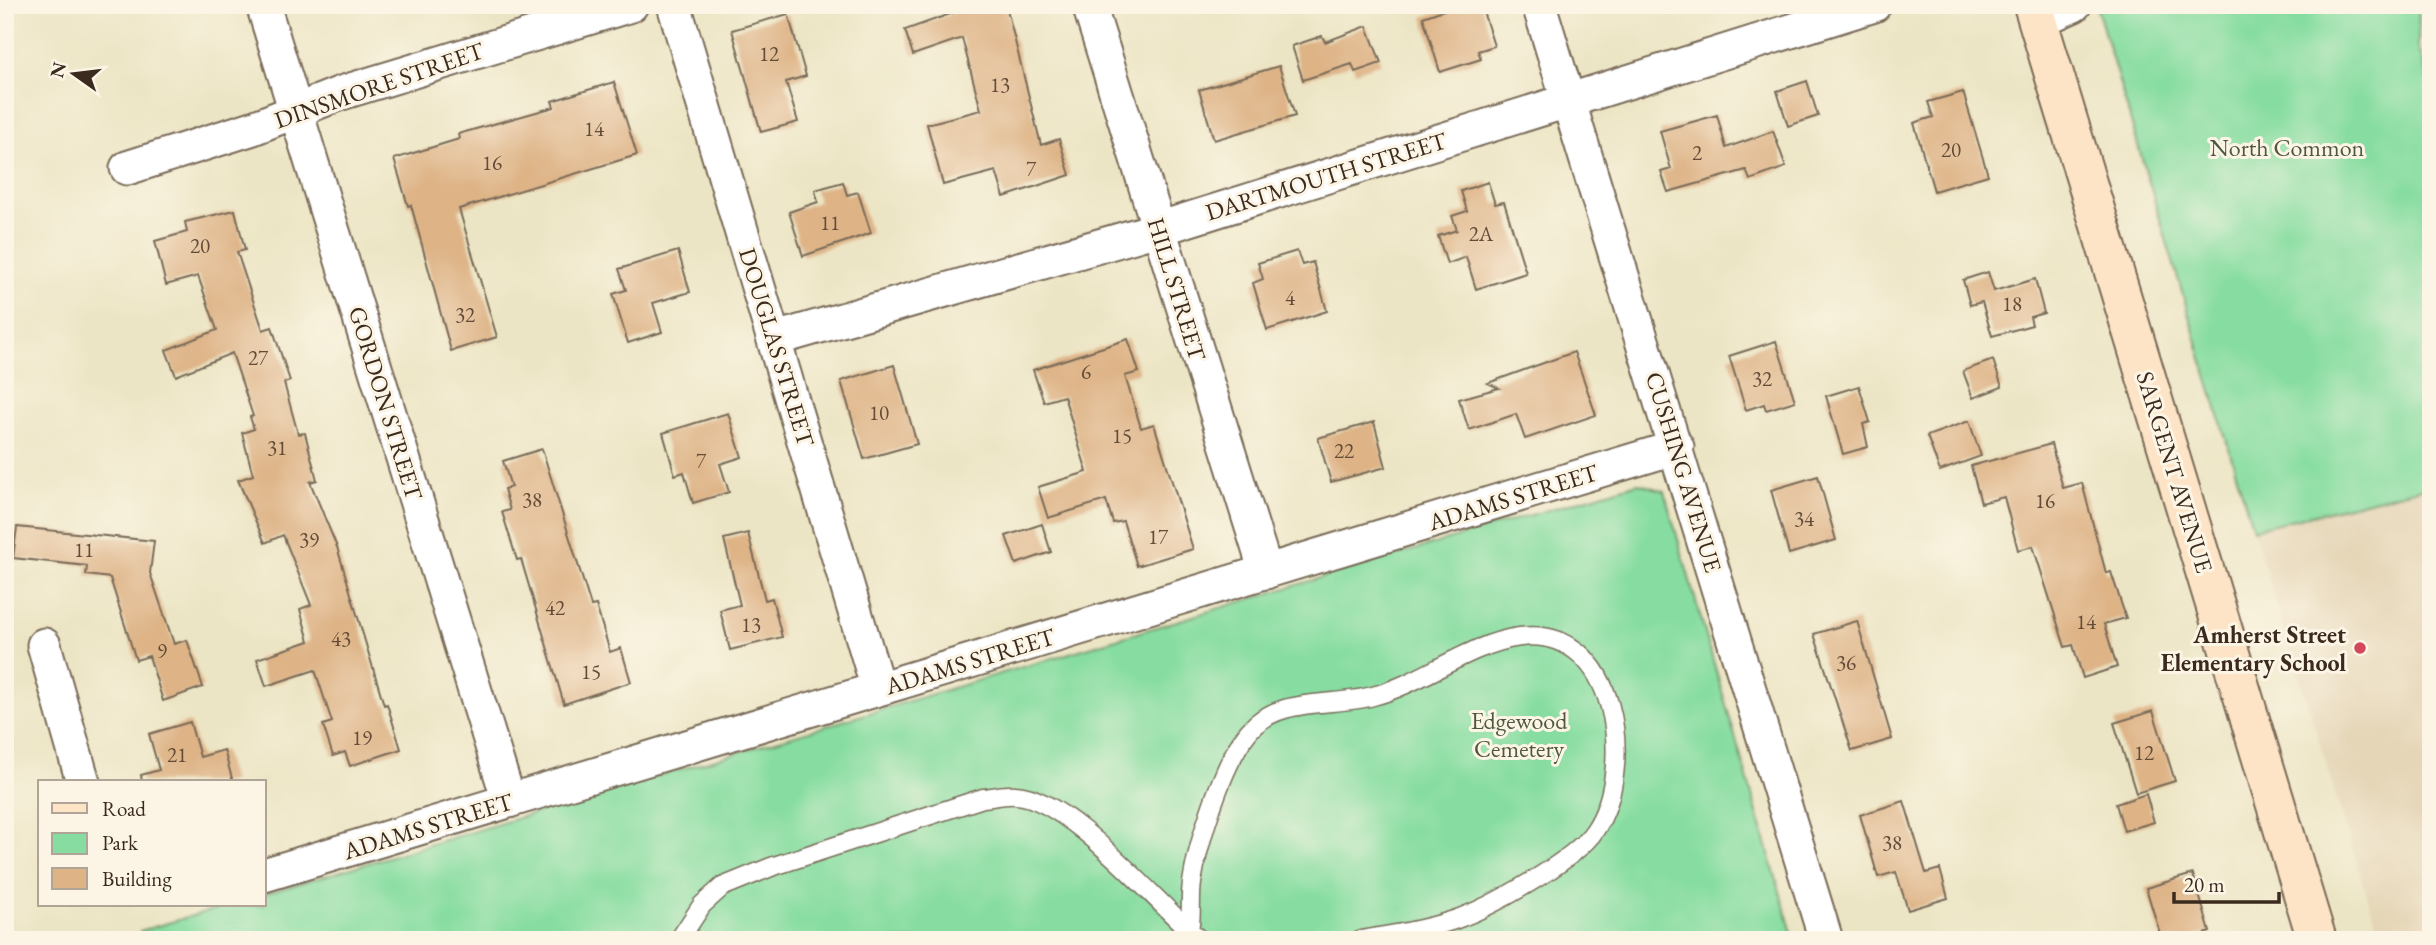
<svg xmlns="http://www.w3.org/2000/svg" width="2436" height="945" font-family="'EB Garamond',serif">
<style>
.built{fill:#e5d6b7}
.green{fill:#87dda1;stroke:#618460;stroke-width:2}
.building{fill:#deb487}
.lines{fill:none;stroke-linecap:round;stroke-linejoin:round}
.lane-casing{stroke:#796b58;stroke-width:21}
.street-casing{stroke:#796b58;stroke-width:37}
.secondary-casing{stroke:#796b58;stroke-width:42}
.lane{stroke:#fff;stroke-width:18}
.street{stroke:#fff;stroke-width:33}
.secondary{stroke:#fee4c6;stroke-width:38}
.poi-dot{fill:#d1495b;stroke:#fcf5e5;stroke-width:2.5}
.labels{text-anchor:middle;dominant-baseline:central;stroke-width:6;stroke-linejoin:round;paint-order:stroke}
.number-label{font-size:21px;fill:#644c38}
.street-label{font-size:24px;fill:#3b2a1e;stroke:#fcf5e5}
.park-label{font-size:24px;fill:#4e573f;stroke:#fcf5e5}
.poi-label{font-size:24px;font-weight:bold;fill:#3b2a1e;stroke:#fcf5e5;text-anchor:end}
</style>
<rect width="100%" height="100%" fill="#fcf5e5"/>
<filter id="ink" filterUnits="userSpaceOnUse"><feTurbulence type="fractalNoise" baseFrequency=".0143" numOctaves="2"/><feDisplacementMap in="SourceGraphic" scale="14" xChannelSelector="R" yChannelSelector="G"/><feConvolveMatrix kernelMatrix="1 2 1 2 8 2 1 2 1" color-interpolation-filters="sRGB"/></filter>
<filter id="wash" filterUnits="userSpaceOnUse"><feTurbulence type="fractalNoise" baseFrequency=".00686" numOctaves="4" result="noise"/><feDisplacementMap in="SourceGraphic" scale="28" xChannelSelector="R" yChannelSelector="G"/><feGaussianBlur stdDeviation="1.57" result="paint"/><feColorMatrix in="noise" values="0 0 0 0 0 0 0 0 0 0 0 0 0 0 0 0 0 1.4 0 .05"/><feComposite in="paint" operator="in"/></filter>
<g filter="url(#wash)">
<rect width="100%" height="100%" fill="#ece5c5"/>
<path class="built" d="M 2431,486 L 2431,940 L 2381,940 L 2253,529 Z"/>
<path class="green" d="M 2096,5 L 2419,5 L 2418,46 L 2431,88 L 2431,486 L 2253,529 Z
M 1638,483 L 1664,491 L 1794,940 L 142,940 L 140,931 L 230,905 L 264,905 L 264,894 Z"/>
<g id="blocks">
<path class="building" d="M 957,5 L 1006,5 L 1041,145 L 1059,139 L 1070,175 L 1004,197 L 996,171 L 943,185 L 927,124 L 981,110 L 962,38 L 913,55 L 905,30 L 959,11 Z
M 1458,5 L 1481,5 L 1494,46 L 1478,51 L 1481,59 L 1440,72 L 1423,17 Z
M 788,14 L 806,76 L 786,82 L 798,122 L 761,132 L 732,30 Z
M 1367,26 L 1381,63 L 1355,72 L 1352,64 L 1303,80 L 1292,46 L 1322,36 L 1325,42 Z
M 1279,66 L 1295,116 L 1214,140 L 1199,90 Z
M 1807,81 L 1818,116 L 1788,126 L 1777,91 Z
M 614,82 L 637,155 L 459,209 L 497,337 L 451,351 L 411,205 L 408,206 L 394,159 L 459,139 L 458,134 L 554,107 L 552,101 Z
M 1963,92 L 1988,175 L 1934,191 L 1914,123 L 1933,117 L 1928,102 Z
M 1717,115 L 1726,148 L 1773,131 L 1786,167 L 1750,180 L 1746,170 L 1668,192 L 1661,172 L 1671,169 L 1660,131 Z
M 843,182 L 847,195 L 858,192 L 871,233 L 803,256 L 789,212 L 818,202 L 815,190 Z
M 1488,182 L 1495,204 L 1504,202 L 1526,273 L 1476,289 L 1466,257 L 1447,264 L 1438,236 L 1457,230 L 1452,216 L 1467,211 L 1461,191 Z
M 235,210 L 245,250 L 237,252 L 263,330 L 272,327 L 290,381 L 284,383 L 298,434 L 305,433 L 317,480 L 310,482 L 337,547 L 384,705 L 387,704 L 401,749 L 350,766 L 345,752 L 333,756 L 323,725 L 332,722 L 315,670 L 266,686 L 257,659 L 309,641 L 300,609 L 311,605 L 283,535 L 265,543 L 238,480 L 253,475 L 242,433 L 254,429 L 250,417 L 253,416 L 232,353 L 176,376 L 166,350 L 217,330 L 198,276 L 166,285 L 155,241 L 187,232 L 185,222 Z
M 678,251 L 690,292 L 653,303 L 662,332 L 628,343 L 613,294 L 626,290 L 619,269 Z
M 1297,251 L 1302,265 L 1313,262 L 1327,311 L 1267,330 L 1253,283 L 1263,279 L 1258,263 Z
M 1988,272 L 1994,291 L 2035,279 L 2044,313 L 2030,317 L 2032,325 L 1992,336 L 1982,302 L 1970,305 L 1963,280 Z
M 1128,339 L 1139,372 L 1125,376 L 1141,428 L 1154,424 L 1193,549 L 1137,566 L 1123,521 L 1113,523 L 1106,500 L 1048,518 L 1038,487 L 1087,472 L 1064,396 L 1044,402 L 1033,370 Z
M 1776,341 L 1795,401 L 1766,410 L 1764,404 L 1746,410 L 1729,356 Z
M 1574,352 L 1596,415 L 1525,439 L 1516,414 L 1469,430 L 1459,399 L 1499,388 L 1488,383 Z
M 1993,360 L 2002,387 L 1973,398 L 1963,371 Z
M 894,365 L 917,444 L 864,459 L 841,381 Z
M 1859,386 L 1870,422 L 1863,424 L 1868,447 L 1843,454 L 1826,396 Z
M 728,413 L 742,457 L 720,464 L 729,492 L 693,503 L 684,472 L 675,475 L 663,433 Z
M 1969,421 L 1981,456 L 1940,471 L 1927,436 Z
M 1374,422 L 1386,467 L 1331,482 L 1318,438 Z
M 2051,444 L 2063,488 L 2082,483 L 2106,573 L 2111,572 L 2126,618 L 2104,624 L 2117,667 L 2083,678 L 2073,645 L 2065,647 L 2033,546 L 2018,550 L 2004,497 L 1981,503 L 1971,466 Z
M 542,449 L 591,606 L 596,605 L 610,652 L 621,648 L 631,682 L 564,704 L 521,559 L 517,560 L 502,512 L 510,510 L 504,489 L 511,487 L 503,461 Z
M 1818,476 L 1836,540 L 1789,554 L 1771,490 Z
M 1042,524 L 1051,552 L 1016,564 L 1006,536 Z
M 17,527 L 154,541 L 150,573 L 174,644 L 187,640 L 203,687 L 163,701 L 149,656 L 136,660 L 110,578 L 86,575 L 87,566 L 13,558 Z
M 748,533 L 765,600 L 772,598 L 782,637 L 730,650 L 720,610 L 740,605 L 724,539 Z
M 1857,621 L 1892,739 L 1852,751 L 1814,634 Z
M 2153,711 L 2175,781 L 2136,793 L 2114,723 Z
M 190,722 L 200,757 L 224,750 L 233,782 L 142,782 L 141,775 L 159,770 L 149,734 Z
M 2146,794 L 2154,822 L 2124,831 L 2116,804 Z
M 1904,801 L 1926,873 L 1940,869 L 1948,898 L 1908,910 L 1896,872 L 1878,877 L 1860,815 Z
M 2193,874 L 2210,932 L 2186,940 L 2162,940 L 2146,888 Z"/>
</g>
</g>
<g filter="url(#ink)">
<use href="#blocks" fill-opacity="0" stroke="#796b58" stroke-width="2"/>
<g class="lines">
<g class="lane-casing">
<path id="lane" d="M 679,940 L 702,905 L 722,887 L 771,867 L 983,798 C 994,797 1005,794 1016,795 C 1069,798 1157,904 1200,940
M 1185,940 C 1194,923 1189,902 1192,883 C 1198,842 1223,762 1249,731 C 1278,696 1334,707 1373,696 C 1423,683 1468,644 1520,637 C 1618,624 1636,769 1595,830 C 1575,861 1489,908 1454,920 C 1424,930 1392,935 1361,940"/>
</g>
<g class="street-casing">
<path id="street" d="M 263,5 L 509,801
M 674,5 L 878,689
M 1089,5 L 1266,572
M 1539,5 L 1826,940
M 2038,21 L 2074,5
M 127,168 L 253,128 L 341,93 L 631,5
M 775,339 L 1158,229 L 1874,5
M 44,645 L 83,782
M 264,875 L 1677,447"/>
</g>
<g class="secondary-casing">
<path id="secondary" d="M 2033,5 L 2317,940"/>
</g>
<use href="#lane" class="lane"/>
<use href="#street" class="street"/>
<use href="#secondary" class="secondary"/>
</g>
</g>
<circle class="poi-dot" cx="2360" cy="648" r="7"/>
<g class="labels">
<g class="number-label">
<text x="769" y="53">12</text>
<text x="1000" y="84">13</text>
<text x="594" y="128">14</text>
<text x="1951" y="149">20</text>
<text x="1697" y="152">2</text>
<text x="492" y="162">16</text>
<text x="1031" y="168">7</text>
<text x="830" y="222">11</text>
<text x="1481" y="233">2A</text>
<text x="200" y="245">20</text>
<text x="1290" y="297">4</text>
<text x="2012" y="303">18</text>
<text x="465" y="314">32</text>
<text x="258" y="357">27</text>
<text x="1086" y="371">6</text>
<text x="1762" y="378">32</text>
<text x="879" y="412">10</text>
<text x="1122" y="435">15</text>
<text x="277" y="447">31</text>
<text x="1344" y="450">22</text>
<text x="701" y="460">7</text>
<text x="532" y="499">38</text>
<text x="2045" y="500">16</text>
<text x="1804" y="518">34</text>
<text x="1158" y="536">17</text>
<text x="309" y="539">39</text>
<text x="84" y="549">11</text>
<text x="555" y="607">42</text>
<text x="2086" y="621">14</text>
<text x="751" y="624">13</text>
<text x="341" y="638">43</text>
<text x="162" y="650">9</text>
<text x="1846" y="662">36</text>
<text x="591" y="671">15</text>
<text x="362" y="737">19</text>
<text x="2144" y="752">12</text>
<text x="177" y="754">21</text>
<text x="1892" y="842">38</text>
</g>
<g class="street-label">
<text transform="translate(379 85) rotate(-19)">DINSMORE STREET</text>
<text transform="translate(1326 176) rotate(-17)">DARTMOUTH STREET</text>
<text transform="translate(1177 289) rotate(73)">HILL STREET</text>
<text transform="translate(777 347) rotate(73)">DOUGLAS STREET</text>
<text transform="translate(386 403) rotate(73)">GORDON STREET</text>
<text transform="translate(1684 472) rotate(73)">CUSHING AVENUE</text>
<text transform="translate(2175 472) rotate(73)">SARGENT AVENUE</text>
<text transform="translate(1513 497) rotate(-17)">ADAMS STREET</text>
<text transform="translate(970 661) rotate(-17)">ADAMS STREET</text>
<text transform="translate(428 826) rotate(-17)">ADAMS STREET</text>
</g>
<g class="park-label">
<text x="2287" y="147">North Common</text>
<text x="1519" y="720">Edgewood<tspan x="1519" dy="28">Cemetery</tspan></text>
</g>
<g class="poi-label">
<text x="2346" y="634">Amherst Street<tspan x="2346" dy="28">Elementary School</tspan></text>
</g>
</g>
<rect width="2436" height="945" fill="none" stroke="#fcf5e5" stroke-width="28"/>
<rect x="38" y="780" width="228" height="126" fill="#fcf5e5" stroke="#afa495" stroke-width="2"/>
<rect x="52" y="803" width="35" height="10" fill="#fee4c6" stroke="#afa495" stroke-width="2"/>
<text x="102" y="816" font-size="21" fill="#3b2a1e">Road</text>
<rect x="52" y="833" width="35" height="21" fill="#87dda1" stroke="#afa495" stroke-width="2"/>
<text x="102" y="850" font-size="21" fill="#3b2a1e">Park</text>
<rect x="52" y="868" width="35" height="21" fill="#deb487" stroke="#afa495" stroke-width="2"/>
<text x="102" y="886" font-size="21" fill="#3b2a1e">Building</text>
<g transform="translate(74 74) rotate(284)" stroke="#fcf5e5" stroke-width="5" paint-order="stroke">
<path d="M0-5L12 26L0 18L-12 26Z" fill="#3b2a1e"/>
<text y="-10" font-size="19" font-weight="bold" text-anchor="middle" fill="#3b2a1e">N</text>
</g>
<path d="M2174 892v10h105v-10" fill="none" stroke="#3b2a1e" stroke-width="3.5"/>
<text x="2184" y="892" font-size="21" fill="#3b2a1e" stroke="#fcf5e5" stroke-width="5" paint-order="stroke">20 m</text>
</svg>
